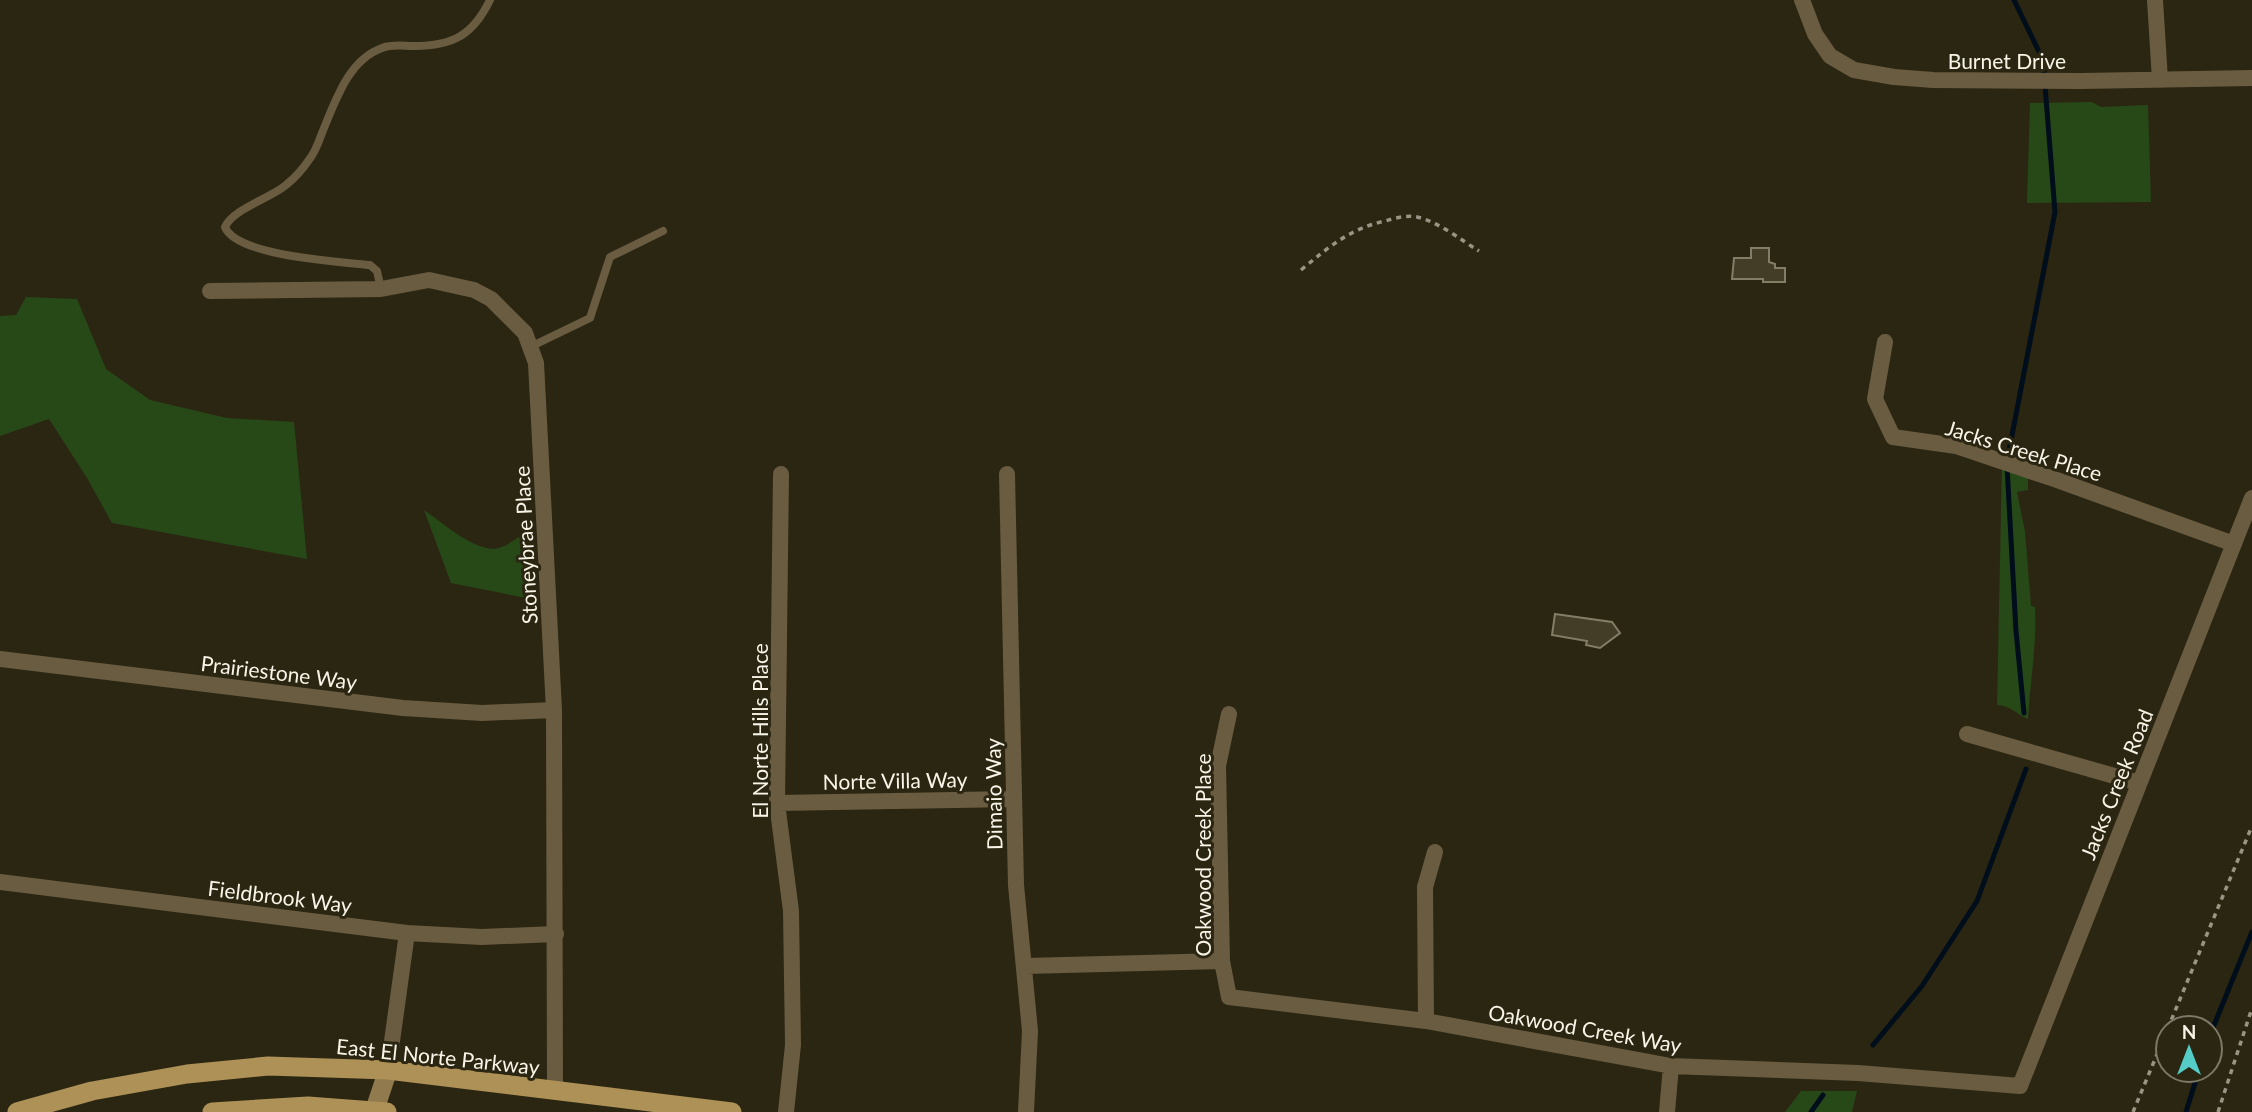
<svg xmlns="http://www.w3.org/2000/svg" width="2252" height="1112" font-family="Lato,sans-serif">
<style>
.green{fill:#274918}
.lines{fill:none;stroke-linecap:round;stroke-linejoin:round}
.stream{stroke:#000e1c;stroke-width:5}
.building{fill:#433d28;stroke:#847d66;stroke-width:2}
.path{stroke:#999585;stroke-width:3.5;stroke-dasharray:5 5;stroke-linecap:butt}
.service{stroke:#6a5c41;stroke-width:8}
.minor{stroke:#6a5c41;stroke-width:16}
.secondary{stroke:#907a4e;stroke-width:19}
.primary{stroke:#ae9157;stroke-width:19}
.labels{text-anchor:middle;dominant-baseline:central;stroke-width:6;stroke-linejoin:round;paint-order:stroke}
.street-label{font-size:21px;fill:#f8f5e8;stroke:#2b2612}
</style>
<rect width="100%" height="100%" fill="#2b2612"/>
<path class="green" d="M 2092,102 L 2101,107 L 2148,105 L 2151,202 L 2027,203 L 2030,103 Z
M 26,297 L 77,299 L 106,369 L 150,400 L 227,418 L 294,422 L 307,559 L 112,523 L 87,478 L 49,419 L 0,436 L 0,316 L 16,315 Z
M 2002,464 L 2028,476 L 2028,490 L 2017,492 L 2025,532 L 2031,606 L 2035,607 C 2037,644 2030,682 2028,719 C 2017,715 2011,705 1997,705 Z
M 424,510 C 442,522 480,557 502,547 C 510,544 518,537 526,532 L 526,598 L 451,583 Z
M 1801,1091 L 1857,1091 L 1852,1112 L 1785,1112 Z"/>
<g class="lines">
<path class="stream" d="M 2008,456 L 2055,212 L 2043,60 L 2014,0
M 2007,466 L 2016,631 L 2024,713
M 2210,1035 L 2252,932
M 1873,1045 L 1922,986 L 1977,901 L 2026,769
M 1811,1112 L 1823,1095
M 2186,1112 L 2199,1070"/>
</g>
<path class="building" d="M 1751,248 L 1769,248 L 1769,262 L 1775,264 L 1775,268 L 1785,268 L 1785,282 L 1763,282 L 1763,279 L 1732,279 L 1734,258 L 1751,258 Z
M 1555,614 L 1612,622 L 1620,633 L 1600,648 L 1586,645 L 1587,641 L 1552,635 Z"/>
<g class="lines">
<path class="path" d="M 1301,270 C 1329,247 1349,229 1385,221 C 1395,218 1407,215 1417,217 C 1439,222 1461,240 1479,251
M 2133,1112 L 2252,826
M 2218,1112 L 2252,1008"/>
<path class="service" d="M 381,289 L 377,271 L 370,265 C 341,262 236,256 225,227 C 233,209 271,198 286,185 C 295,178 305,166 311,157 C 316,150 319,141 322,133 C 335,102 348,60 382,48 C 391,44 404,46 414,46 C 453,46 473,35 490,0
M 530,347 L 590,318 L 610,257 L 663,231"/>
<path class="minor" d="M 1802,0 L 1815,34 L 1830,56 L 1854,70 L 1894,77 L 1933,80 L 2081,81 L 2252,78
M 2155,0 L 2160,80
M 210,291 L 381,289 L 429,280 L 474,290 L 491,299 L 525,333 L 536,363 L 554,710 L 555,1090
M 1885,342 L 1875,399 L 1893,437 L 1956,446 L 2057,480 L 2234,544
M 781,474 L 777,803 L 791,911 L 793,1045 L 786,1112
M 1007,474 L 1016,885 L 1030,1031 L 1026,1112
M 0,659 L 403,708 L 482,713 L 554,710
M 1229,714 L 1218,766 L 1222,961 L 1229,997 L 1426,1021 L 1671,1066 L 1858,1073 L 2020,1086 L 2252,498
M 1967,734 L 2139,783
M 777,803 L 1014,799
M 0,882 L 407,933 L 482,937 L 556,934
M 1025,966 L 1222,961
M 1426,1021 L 1425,887 L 1435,852
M 388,1070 L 407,933
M 1667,1112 L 1671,1066"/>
<path class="secondary" d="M 374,1112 L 388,1070"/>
<path class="primary" d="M 17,1112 L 92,1091 L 187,1074 L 268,1066 L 388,1070 L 732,1112
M 212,1112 L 308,1106 L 387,1112"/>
</g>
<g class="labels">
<g class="street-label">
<text x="2007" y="60">Burnet Drive</text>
<text transform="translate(2024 450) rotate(17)">Jacks Creek Place</text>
<text transform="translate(525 545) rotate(-93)">Stoneybrae Place</text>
<text transform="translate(279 672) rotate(7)">Prairiestone Way</text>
<text transform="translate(759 731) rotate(-90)">El Norte Hills Place</text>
<text transform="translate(895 780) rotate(-1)">Norte Villa Way</text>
<text transform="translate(2116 784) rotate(-68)">Jacks Creek Road</text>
<text transform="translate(993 794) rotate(-91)">Dimaio Way</text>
<text transform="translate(1202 855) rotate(-90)">Oakwood Creek Place</text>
<text transform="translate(280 896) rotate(7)">Fieldbrook Way</text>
<text transform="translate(1585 1028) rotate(10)">Oakwood Creek Way</text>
<text transform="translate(438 1056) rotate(6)">East El Norte Parkway</text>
</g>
</g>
<g transform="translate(2189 1049)"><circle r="33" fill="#2b2612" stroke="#7d7968" stroke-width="2"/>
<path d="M0-5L12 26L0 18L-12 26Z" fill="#54cdc8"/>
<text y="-10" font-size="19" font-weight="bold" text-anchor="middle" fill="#f8f5e8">N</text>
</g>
</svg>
